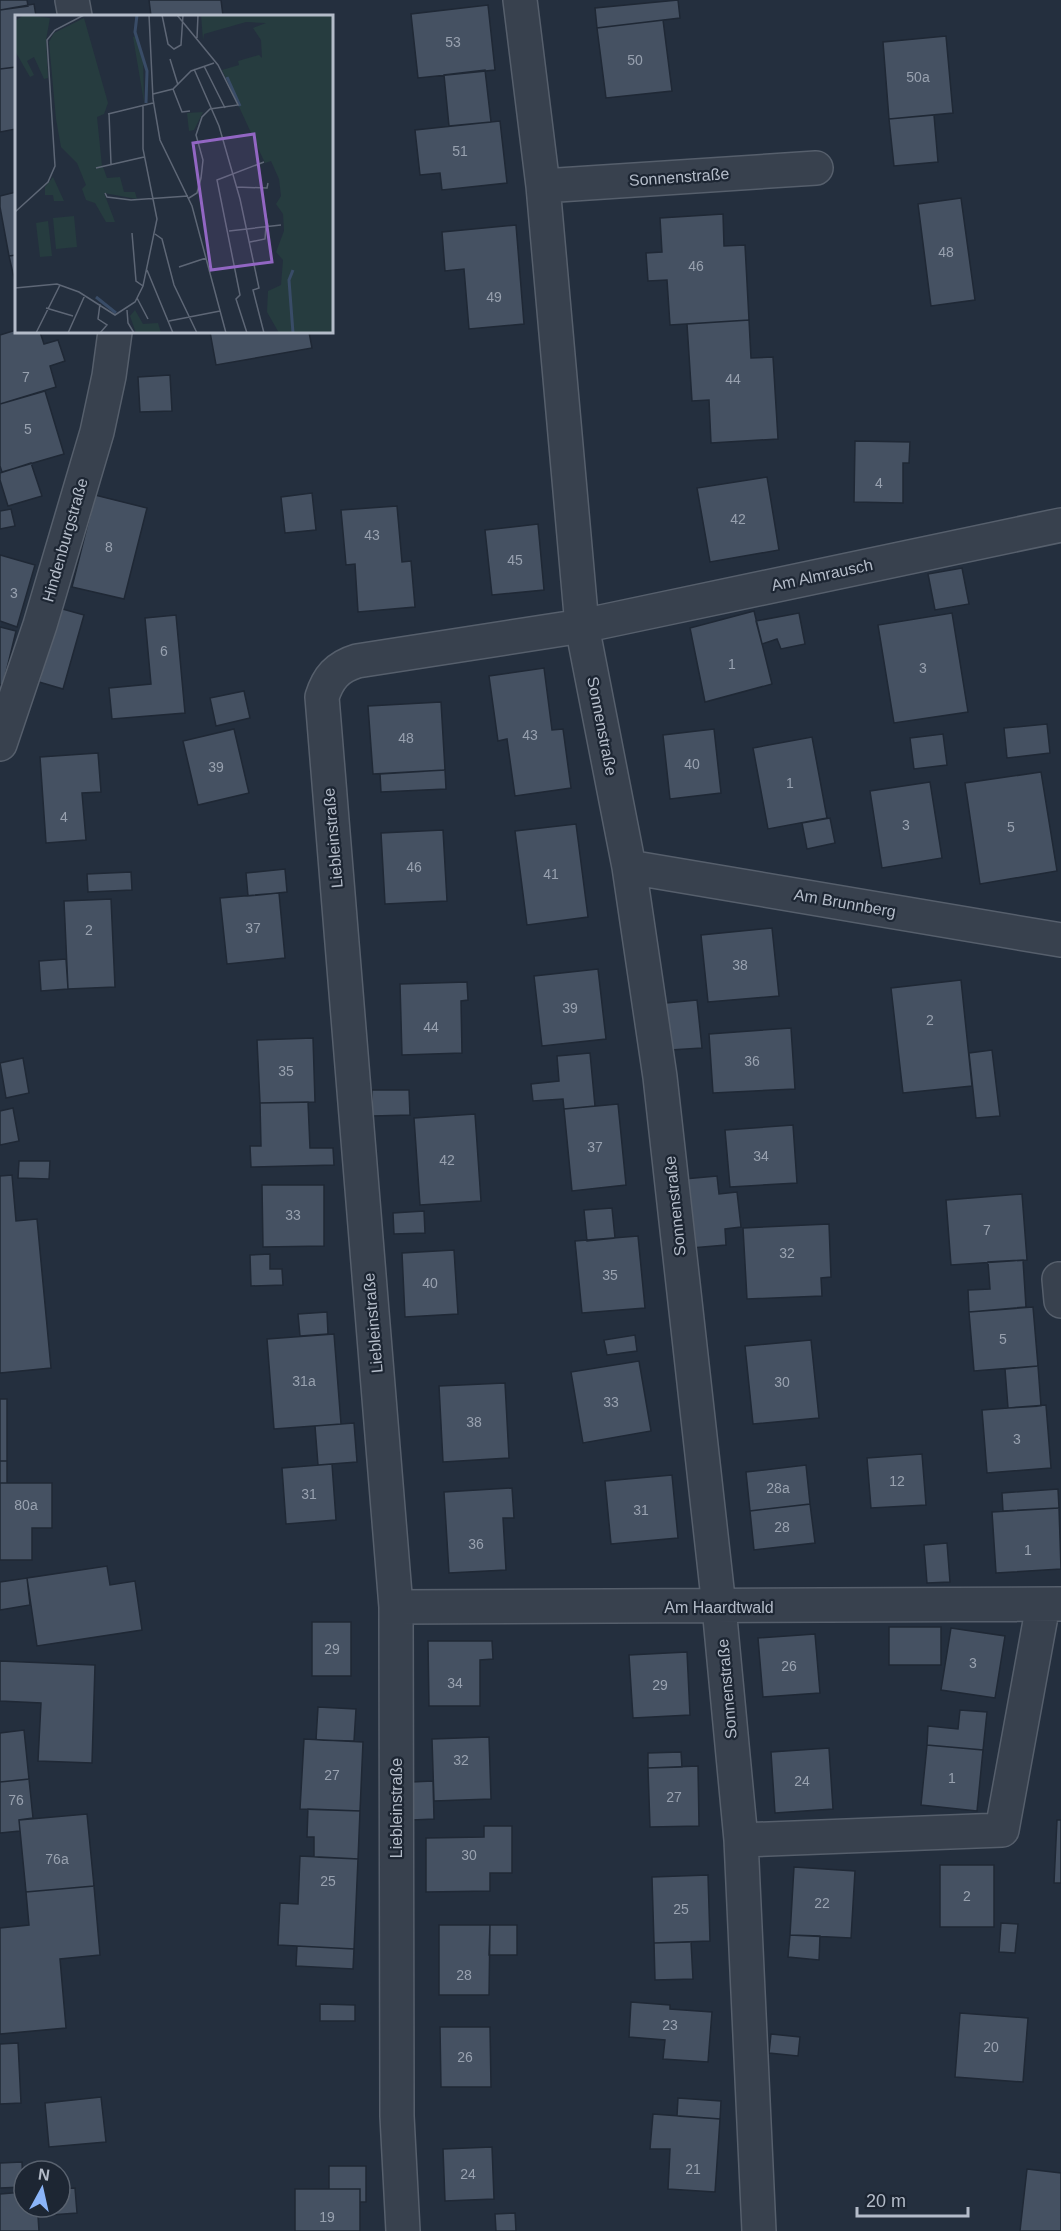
<svg xmlns="http://www.w3.org/2000/svg" width="1061" height="2231" font-family="Arial,sans-serif">
<style>
.building{fill:#455162;stroke:#1f2835;stroke-width:1.5}
.lines{fill:none;stroke-linecap:round;stroke-linejoin:round}
.minor-casing{stroke:#565f6c;stroke-width:36}
.minor{stroke:#38414e;stroke-width:33}
.labels{text-anchor:middle;dominant-baseline:central;stroke-width:4.5;stroke-linejoin:round;paint-order:stroke}
.number-label{font-size:14px;fill:#98a1af}
.street-label{font-size:16px;fill:#b4bcc9;stroke:#1d2633}
.inset-river{fill:none;stroke:#394c67;stroke-width:3}
.inset-road{fill:none;stroke:#5e6776;stroke-width:1.5}
.view{fill:#9266c3;fill-opacity:0.15;stroke:#9266c3;stroke-width:3}
.inset-edge{fill:none;stroke:#b4bcc9;stroke-width:3}
</style>
<rect width="100%" height="100%" fill="#242f3e"/>
<path class="building" d="M 0,0 L 27,0 L 28,6 L 0,10 Z
M 149,0 L 221,0 L 223,16 L 151,16 Z
M 678,0 L 680,18 L 597,28 L 595,8 Z
M 34,4 L 36,16 L 16,16 L 16,67 L 0,69 L 0,10 Z
M 488,5 L 495,70 L 418,78 L 411,14 Z
M 663,20 L 672,91 L 606,98 L 597,28 Z
M 946,36 L 953,113 L 889,119 L 883,42 Z
M 16,67 L 16,129 L 0,132 L 0,69 Z
M 485,70 L 491,122 L 449,126 L 444,75 Z
M 934,115 L 938,162 L 894,166 L 889,119 Z
M 500,121 L 507,183 L 442,190 L 440,173 L 420,175 L 415,130 Z
M 16,192 L 16,255 L 9,256 L 0,207 L 0,196 Z
M 961,198 L 975,300 L 931,306 L 918,204 Z
M 723,214 L 724,246 L 745,245 L 749,320 L 670,325 L 667,280 L 648,281 L 646,253 L 662,252 L 660,218 Z
M 516,225 L 524,324 L 469,329 L 464,269 L 445,271 L 442,232 Z
M 16,255 L 16,277 L 14,278 L 9,256 Z
M 749,320 L 751,358 L 773,357 L 778,439 L 711,443 L 709,400 L 692,401 L 687,324 Z
M 16,330 L 40,332 L 44,344 L 58,340 L 65,361 L 50,366 L 56,387 L 0,404 L 0,335 Z
M 210,332 L 309,332 L 312,348 L 216,365 Z
M 170,375 L 172,411 L 140,412 L 138,377 Z
M 45,391 L 64,454 L 2,472 L 0,466 L 0,404 Z
M 855,441 L 910,442 L 909,463 L 903,463 L 903,503 L 854,502 Z
M 31,463 L 42,496 L 8,506 L 0,480 L 0,473 Z
M 767,477 L 779,550 L 710,562 L 697,488 Z
M 312,493 L 316,530 L 285,533 L 281,497 Z
M 95,495 L 147,508 L 124,599 L 72,587 Z
M 397,506 L 402,562 L 411,561 L 415,607 L 358,612 L 355,564 L 346,565 L 341,510 Z
M 11,509 L 15,526 L 0,529 L 0,511 Z
M 538,524 L 544,590 L 492,595 L 485,530 Z
M 0,555 L 35,565 L 17,627 L 0,621 Z
M 962,568 L 969,604 L 935,610 L 928,574 Z
M 59,608 L 84,615 L 63,689 L 39,682 Z
M 754,611 L 772,684 L 705,702 L 690,628 Z
M 799,613 L 805,644 L 781,649 L 777,639 L 762,644 L 756,621 Z
M 952,613 L 968,712 L 894,723 L 878,625 Z
M 176,615 L 185,713 L 112,719 L 109,688 L 151,684 L 145,618 Z
M 0,627 L 16,631 L 3,685 L 0,685 Z
M 544,668 L 552,730 L 563,729 L 571,788 L 515,796 L 507,739 L 498,741 L 489,676 Z
M 244,691 L 250,718 L 216,726 L 210,698 Z
M 441,702 L 445,770 L 373,774 L 368,706 Z
M 1047,724 L 1050,753 L 1007,758 L 1004,728 Z
M 234,729 L 249,793 L 198,805 L 183,741 Z
M 714,729 L 721,793 L 670,799 L 663,735 Z
M 943,734 L 947,765 L 914,769 L 910,738 Z
M 812,737 L 827,818 L 768,829 L 753,748 Z
M 98,753 L 101,792 L 82,793 L 86,840 L 46,843 L 40,757 Z
M 445,770 L 446,789 L 381,792 L 380,774 Z
M 1041,772 L 1057,871 L 980,884 L 965,783 Z
M 930,782 L 942,858 L 882,868 L 870,791 Z
M 830,818 L 835,843 L 807,849 L 802,823 Z
M 576,824 L 588,917 L 527,925 L 515,831 Z
M 443,830 L 447,901 L 385,904 L 381,833 Z
M 285,869 L 287,892 L 248,896 L 246,873 Z
M 131,872 L 132,890 L 88,892 L 87,874 Z
M 279,893 L 285,958 L 227,964 L 220,898 Z
M 111,899 L 115,987 L 68,989 L 64,901 Z
M 772,928 L 779,996 L 708,1002 L 701,935 Z
M 66,959 L 68,989 L 41,991 L 39,961 Z
M 598,969 L 606,1039 L 542,1046 L 534,976 Z
M 961,980 L 972,1086 L 903,1093 L 891,988 Z
M 467,982 L 468,1000 L 461,1001 L 462,1053 L 402,1055 L 400,984 Z
M 697,1000 L 702,1048 L 670,1050 L 666,1003 Z
M 791,1028 L 795,1089 L 713,1093 L 709,1034 Z
M 313,1038 L 315,1102 L 260,1103 L 257,1040 Z
M 992,1050 L 1000,1116 L 976,1118 L 969,1053 Z
M 590,1053 L 595,1106 L 564,1109 L 563,1099 L 533,1101 L 531,1084 L 559,1081 L 557,1056 Z
M 23,1058 L 29,1093 L 6,1098 L 0,1063 Z
M 372,1090 L 409,1090 L 410,1115 L 372,1116 Z
M 308,1102 L 310,1148 L 333,1148 L 334,1165 L 251,1167 L 250,1146 L 261,1146 L 260,1103 Z
M 618,1104 L 626,1185 L 572,1191 L 564,1109 Z
M 13,1108 L 19,1141 L 0,1145 L 0,1111 Z
M 475,1114 L 481,1201 L 420,1205 L 414,1118 Z
M 793,1125 L 797,1183 L 730,1187 L 725,1130 Z
M 19,1161 L 50,1161 L 49,1179 L 18,1178 Z
M 12,1175 L 16,1221 L 37,1219 L 51,1368 L 0,1373 L 0,1176 Z
M 717,1176 L 719,1194 L 737,1192 L 741,1227 L 725,1229 L 726,1245 L 691,1248 L 684,1179 Z
M 262,1185 L 324,1185 L 324,1246 L 263,1247 Z
M 1022,1194 L 1027,1260 L 951,1265 L 946,1200 Z
M 612,1208 L 615,1238 L 587,1241 L 584,1210 Z
M 424,1211 L 425,1233 L 394,1234 L 393,1213 Z
M 829,1224 L 831,1277 L 821,1278 L 822,1296 L 747,1299 L 743,1228 Z
M 638,1236 L 645,1308 L 582,1313 L 575,1241 Z
M 454,1250 L 458,1314 L 405,1317 L 402,1253 Z
M 270,1254 L 270,1269 L 282,1269 L 283,1285 L 251,1286 L 250,1255 Z
M 1023,1260 L 1026,1307 L 969,1312 L 968,1290 L 990,1289 L 988,1262 Z
M 1033,1307 L 1038,1366 L 974,1371 L 969,1312 Z
M 327,1312 L 328,1334 L 300,1336 L 298,1314 Z
M 334,1334 L 341,1424 L 274,1429 L 267,1339 Z
M 635,1335 L 637,1351 L 607,1355 L 604,1340 Z
M 811,1340 L 819,1418 L 753,1424 L 745,1346 Z
M 639,1361 L 651,1431 L 583,1443 L 571,1372 Z
M 1038,1366 L 1041,1406 L 1008,1408 L 1005,1369 Z
M 505,1383 L 509,1458 L 443,1462 L 439,1386 Z
M 0,1399 L 7,1399 L 7,1461 L 0,1461 Z
M 1046,1405 L 1051,1468 L 987,1473 L 982,1410 Z
M 354,1423 L 357,1462 L 318,1465 L 315,1426 Z
M 922,1454 L 926,1505 L 871,1508 L 867,1458 Z
M 0,1461 L 7,1461 L 7,1483 L 0,1483 Z
M 332,1464 L 336,1520 L 286,1524 L 282,1468 Z
M 806,1465 L 810,1504 L 750,1511 L 746,1472 Z
M 672,1475 L 678,1538 L 611,1544 L 605,1481 Z
M 0,1483 L 52,1483 L 52,1528 L 32,1528 L 32,1560 L 0,1560 Z
M 512,1488 L 514,1518 L 503,1518 L 506,1570 L 449,1573 L 444,1492 Z
M 1058,1489 L 1059,1508 L 1003,1511 L 1002,1493 Z
M 810,1504 L 815,1543 L 754,1550 L 750,1511 Z
M 1059,1508 L 1061,1569 L 996,1573 L 992,1512 Z
M 947,1543 L 950,1582 L 927,1583 L 924,1545 Z
M 107,1566 L 110,1585 L 135,1581 L 142,1630 L 37,1646 L 27,1578 Z
M 27,1578 L 30,1605 L 0,1610 L 0,1582 Z
M 312,1622 L 351,1622 L 351,1676 L 312,1676 Z
M 889,1627 L 941,1627 L 941,1665 L 889,1665 Z
M 951,1628 L 1005,1636 L 995,1698 L 941,1690 Z
M 815,1634 L 820,1693 L 763,1697 L 758,1638 Z
M 428,1641 L 492,1641 L 493,1659 L 480,1660 L 480,1706 L 429,1706 Z
M 687,1652 L 690,1715 L 633,1718 L 629,1655 Z
M 0,1661 L 95,1665 L 92,1763 L 38,1761 L 41,1703 L 0,1701 Z
M 318,1707 L 356,1709 L 354,1741 L 316,1740 Z
M 960,1710 L 987,1712 L 983,1750 L 927,1745 L 928,1726 L 958,1729 Z
M 24,1730 L 29,1779 L 0,1782 L 0,1733 Z
M 489,1737 L 491,1799 L 434,1801 L 432,1739 Z
M 304,1739 L 363,1742 L 360,1811 L 300,1809 Z
M 927,1745 L 983,1750 L 977,1811 L 921,1805 Z
M 829,1748 L 833,1809 L 775,1813 L 771,1752 Z
M 681,1752 L 682,1767 L 648,1768 L 648,1753 Z
M 698,1766 L 699,1826 L 650,1827 L 648,1768 Z
M 29,1779 L 33,1818 L 19,1820 L 20,1831 L 0,1833 L 0,1782 Z
M 433,1781 L 434,1819 L 412,1820 L 411,1782 Z
M 308,1809 L 360,1811 L 358,1859 L 314,1857 L 314,1837 L 307,1837 Z
M 87,1814 L 94,1886 L 26,1892 L 19,1820 Z
M 1057,1820 L 1061,1820 L 1061,1883 L 1054,1883 Z
M 484,1826 L 512,1826 L 512,1873 L 490,1873 L 490,1891 L 426,1892 L 426,1838 L 484,1837 Z
M 300,1856 L 358,1859 L 354,1949 L 278,1945 L 280,1903 L 298,1904 Z
M 940,1865 L 994,1865 L 994,1927 L 940,1927 Z
M 794,1867 L 855,1871 L 851,1938 L 790,1935 Z
M 708,1875 L 710,1941 L 654,1943 L 652,1877 Z
M 94,1886 L 100,1955 L 60,1959 L 66,2028 L 0,2034 L 0,1928 L 29,1925 L 26,1892 Z
M 1001,1923 L 1018,1924 L 1015,1953 L 999,1952 Z
M 439,1925 L 490,1925 L 489,1995 L 439,1995 Z
M 490,1925 L 517,1925 L 517,1955 L 489,1955 Z
M 790,1935 L 820,1936 L 819,1960 L 788,1957 Z
M 691,1942 L 693,1979 L 655,1980 L 654,1943 Z
M 297,1946 L 354,1949 L 353,1969 L 296,1966 Z
M 631,2002 L 670,2005 L 670,2009 L 712,2012 L 708,2062 L 663,2059 L 665,2040 L 629,2037 Z
M 320,2004 L 355,2005 L 355,2021 L 320,2021 Z
M 960,2013 L 1028,2018 L 1023,2082 L 955,2077 Z
M 440,2027 L 490,2027 L 491,2087 L 441,2087 Z
M 771,2034 L 800,2037 L 798,2056 L 769,2053 Z
M 18,2043 L 21,2103 L 0,2104 L 0,2044 Z
M 101,2097 L 106,2142 L 49,2147 L 45,2103 Z
M 678,2098 L 721,2101 L 720,2119 L 677,2116 Z
M 653,2114 L 720,2119 L 715,2192 L 668,2189 L 670,2149 L 650,2149 Z
M 492,2147 L 494,2199 L 445,2201 L 443,2149 Z
M 22,2162 L 23,2187 L 0,2188 L 0,2163 Z
M 329,2166 L 366,2166 L 366,2202 L 360,2202 L 360,2189 L 329,2189 Z
M 1027,2169 L 1061,2173 L 1061,2231 L 1020,2231 Z
M 75,2188 L 77,2213 L 38,2216 L 39,2231 L 0,2231 L 0,2194 L 24,2192 L 24,2207 L 60,2207 L 60,2189 Z
M 295,2189 L 360,2189 L 360,2231 L 295,2231 Z
M 515,2213 L 516,2231 L 496,2231 L 495,2214 Z"/>
<g class="lines">
<g class="minor-casing">
<path id="minor" d="M 72,0 L 75,16
M 520,0 L 543,186 L 582,626 L 629,867 L 660,1077 L 719,1607 L 741,1840 L 759,2231
M 543,186 L 816,168
M 0,744 L 40,625 L 97,432 L 109,376 L 115,332
M 629,867 L 1061,940
M 1059,1279 L 1061,1301
M 396,1607 L 1061,1604
M 741,1840 L 1002,1830 L 1043,1605
M 403,2231 L 397,2116 L 396,1607 L 322,697 C 328,678 337,667 357,661 L 582,626 L 1061,525"/>
</g>
<use href="#minor" class="minor"/>
</g>
<g class="labels">
<g class="number-label">
<text x="453" y="42">53</text>
<text x="635" y="60">50</text>
<text x="918" y="77">50a</text>
<text x="460" y="151">51</text>
<text x="946" y="252">48</text>
<text x="696" y="266">46</text>
<text x="494" y="297">49</text>
<text x="26" y="377">7</text>
<text x="733" y="379">44</text>
<text x="28" y="429">5</text>
<text x="879" y="483">4</text>
<text x="738" y="519">42</text>
<text x="372" y="535">43</text>
<text x="109" y="547">8</text>
<text x="515" y="560">45</text>
<text x="14" y="593">3</text>
<text x="164" y="651">6</text>
<text x="732" y="664">1</text>
<text x="923" y="668">3</text>
<text x="530" y="735">43</text>
<text x="406" y="738">48</text>
<text x="692" y="764">40</text>
<text x="216" y="767">39</text>
<text x="790" y="783">1</text>
<text x="64" y="817">4</text>
<text x="906" y="825">3</text>
<text x="1011" y="827">5</text>
<text x="414" y="867">46</text>
<text x="551" y="874">41</text>
<text x="253" y="928">37</text>
<text x="89" y="930">2</text>
<text x="740" y="965">38</text>
<text x="570" y="1008">39</text>
<text x="930" y="1020">2</text>
<text x="431" y="1027">44</text>
<text x="752" y="1061">36</text>
<text x="286" y="1071">35</text>
<text x="595" y="1147">37</text>
<text x="761" y="1156">34</text>
<text x="447" y="1160">42</text>
<text x="293" y="1215">33</text>
<text x="987" y="1230">7</text>
<text x="787" y="1253">32</text>
<text x="610" y="1275">35</text>
<text x="430" y="1283">40</text>
<text x="1003" y="1339">5</text>
<text x="304" y="1381">31a</text>
<text x="782" y="1382">30</text>
<text x="611" y="1402">33</text>
<text x="474" y="1422">38</text>
<text x="1017" y="1439">3</text>
<text x="897" y="1481">12</text>
<text x="778" y="1488">28a</text>
<text x="309" y="1494">31</text>
<text x="26" y="1505">80a</text>
<text x="641" y="1510">31</text>
<text x="782" y="1527">28</text>
<text x="476" y="1544">36</text>
<text x="1028" y="1550">1</text>
<text x="332" y="1649">29</text>
<text x="973" y="1663">3</text>
<text x="789" y="1666">26</text>
<text x="455" y="1683">34</text>
<text x="660" y="1685">29</text>
<text x="461" y="1760">32</text>
<text x="332" y="1775">27</text>
<text x="952" y="1778">1</text>
<text x="802" y="1781">24</text>
<text x="674" y="1797">27</text>
<text x="16" y="1800">76</text>
<text x="469" y="1855">30</text>
<text x="57" y="1859">76a</text>
<text x="328" y="1881">25</text>
<text x="967" y="1896">2</text>
<text x="822" y="1903">22</text>
<text x="681" y="1909">25</text>
<text x="464" y="1975">28</text>
<text x="670" y="2025">23</text>
<text x="991" y="2047">20</text>
<text x="465" y="2057">26</text>
<text x="693" y="2169">21</text>
<text x="468" y="2174">24</text>
<text x="327" y="2217">19</text>
</g>
<g class="street-label">
<text transform="translate(679 177) rotate(-4)">Sonnenstraße</text>
<text transform="translate(65 540) rotate(-74)">Hindenburgstraße</text>
<text transform="translate(822 575) rotate(-12)">Am Almrausch</text>
<text transform="translate(602 726) rotate(79)">Sonnenstraße</text>
<text transform="translate(333 838) rotate(-95)">Liebleinstraße</text>
<text transform="translate(845 903) rotate(10)">Am Brunnberg</text>
<text transform="translate(675 1206) rotate(-96)">Sonnenstraße</text>
<text transform="translate(373 1323) rotate(-95)">Liebleinstraße</text>
<text x="719" y="1607">Am Haardtwald</text>
<text transform="translate(727 1689) rotate(-95)">Sonnenstraße</text>
<text transform="translate(396 1808) rotate(-90)">Liebleinstraße</text>
</g>
</g>
<g transform="translate(15 15)">
<rect width="318" height="318" fill="#242f3e"/>
<path d="M 9,0 L 35,3 L 31,25 L 33,63 L 29,64 L 19,42 L 12,46 L 19,60 L 15,62 L 0,36 L 0,6 ZM 186,0 L 318,0 L 318,318 L 264,318 L 252,297 L 253,276 L 266,270 L 268,245 L 261,237 L 269,216 L 268,199 L 261,189 L 266,181 L 264,164 L 256,146 L 250,148 L 207,55 L 224,50 L 223,46 L 244,40 L 247,43 L 246,25 L 238,13 L 251,8 L 231,7 L 189,19 L 188,25 ZM 69,3 L 93,88 L 89,99 L 82,102 L 87,151 L 79,154 L 88,152 L 92,163 L 105,162 L 109,177 L 120,177 L 122,184 L 89,178 L 100,207 L 91,207 L 80,188 L 71,185 L 67,174 L 71,170 L 62,148 L 46,132 L 41,104 L 34,27 L 39,18 ZM 121,21 L 128,40 L 129,87 L 118,22 ZM 188,97 L 179,115 L 174,116 L 172,98 ZM 38,162 L 49,186 L 39,186 L 38,180 L 30,180 L 30,172 ZM 59,201 L 62,232 L 41,234 L 38,203 ZM 33,206 L 37,241 L 25,242 L 21,208 ZM 120,295 L 128,309 L 143,308 L 146,318 L 121,318 L 115,301 Z" fill="#263c3f"/>
<path class="inset-river" d="M 122,0 L 120,17 L 132,56 L 131,88M 212,62 L 225,91M 81,282 L 101,298M 278,318 L 274,265 L 278,255"/>
<path class="inset-road" d="M 134,0 L 138,84 L 145,125 L 177,191 L 211,318M 147,0 L 153,29 L 159,34 L 166,30 L 168,0M 162,0 L 203,50 L 223,90 L 195,94 L 187,102 L 181,120 L 188,145 L 186,163 L 182,178 L 174,183M 182,23 L 183,0M 155,44 L 163,70M 189,51 L 210,93M 179,54 L 204,111 L 225,184 L 244,273 L 238,275 L 249,318M 158,74 L 167,97 L 175,96M 138,79 L 158,74 L 176,56 L 199,48M 94,98 L 96,149M 93,99 L 138,88M 81,153 L 129,142M 221,172 L 252,173 L 253,168M 90,178 L 92,182 L 116,185 L 173,181M 249,192 L 253,211M 0,197 L 33,167 L 40,151 L 32,25 L 40,15 L 69,0M 214,216 L 266,210M 117,218 L 121,266 L 128,271M 140,219 L 147,224 L 159,270 L 182,318M 235,227 L 250,224 L 251,211M 164,252 L 191,243M 132,255 L 158,318M 0,273 L 42,269 L 64,277 L 100,300 L 120,287 L 128,271 L 142,204 L 128,134 L 128,91M 122,283 L 133,304M 85,289 L 83,304 L 92,310 L 85,318M 31,293 L 58,301M 112,295 L 113,308 L 119,318M 154,306 L 205,296M 21,318 L 45,270M 53,318 L 70,280M 232,318 L 221,284 L 225,280 L 202,165 L 249,147"/>
<path class="view" d="M 239,119 L 257,247 L 196,255 L 178,128 Z"/>
<rect width="318" height="318" class="inset-edge"/>
</g>
<g transform="translate(42 2189) rotate(8)"><circle r="28" fill="#1d2633" stroke="#59626f" stroke-width="1.5"/>
<path d="M0-4.5L10 22L0 15L-10 22Z" fill="#8ab4f8"/>
<text y="-9" font-size="16" font-weight="bold" text-anchor="middle" fill="#b4bcc9">N</text>
</g>
<path d="M857 2207v9h111v-9" fill="none" stroke="#b4bcc9" stroke-width="3"/>
<text x="866" y="2207" font-size="18" fill="#b4bcc9" stroke="#1d2633" stroke-width="4.5" paint-order="stroke">20 m</text>
</svg>
